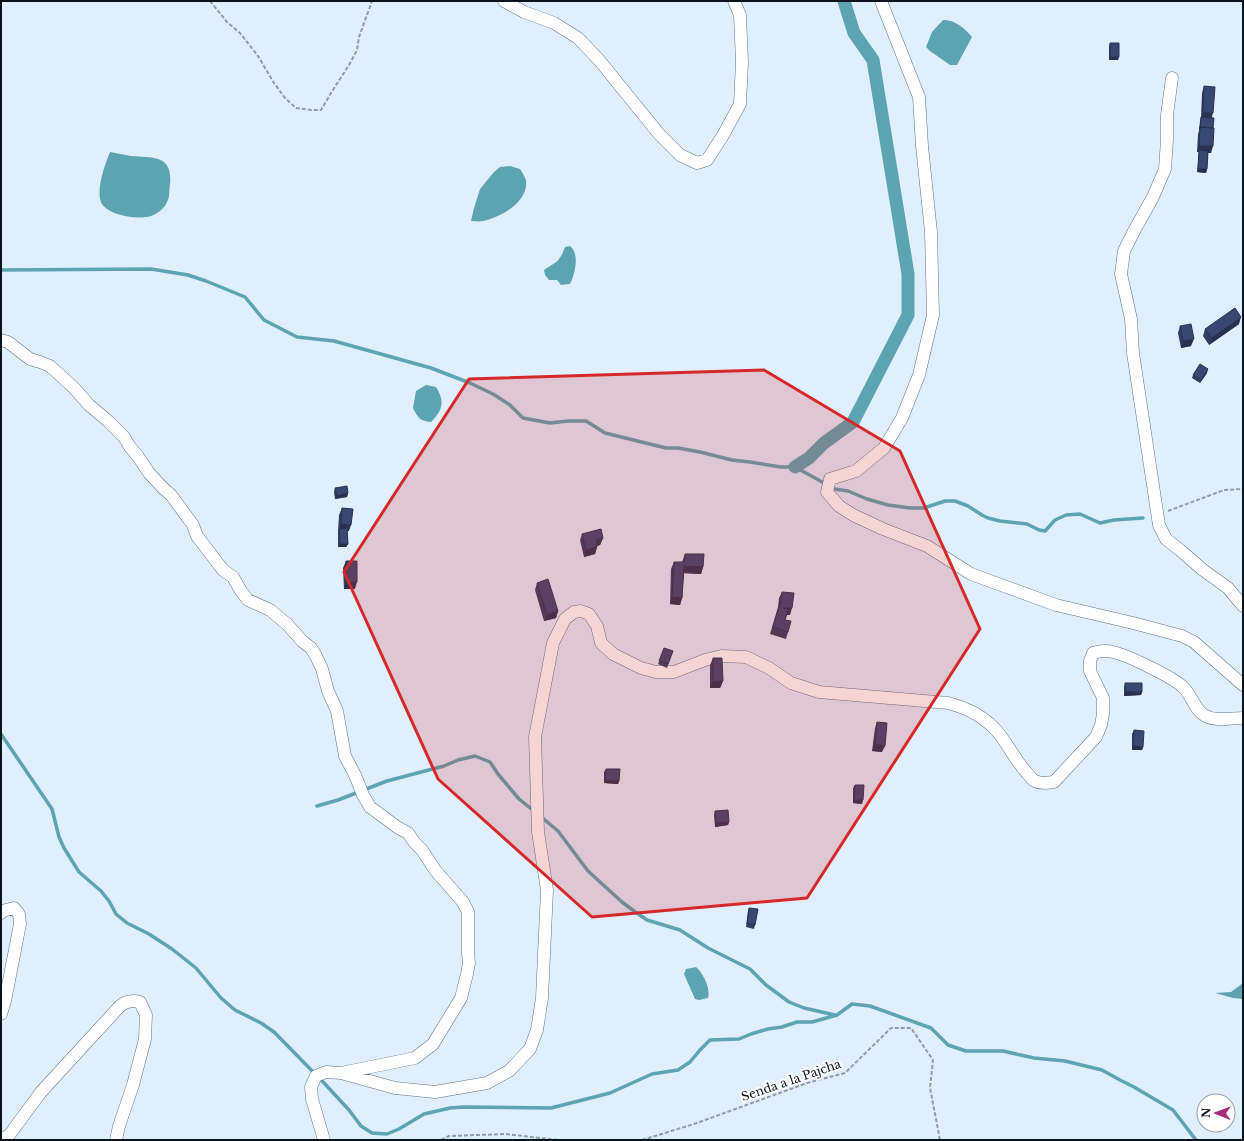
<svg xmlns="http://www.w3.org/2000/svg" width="1244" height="1141" font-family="'Libre Baskerville',serif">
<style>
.water{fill:#5ca4b1}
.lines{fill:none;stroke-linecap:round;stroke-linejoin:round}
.stream{stroke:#5ca4b1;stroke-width:3.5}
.canal{stroke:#5ca4b1;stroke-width:13}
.street-casing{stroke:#5c7287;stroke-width:13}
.path{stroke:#8f9ba8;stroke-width:2;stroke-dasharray:4 2;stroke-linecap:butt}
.street{stroke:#fff;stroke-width:12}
.wall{fill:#313e62}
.shaded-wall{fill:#283250}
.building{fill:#394872;stroke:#283250}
.marked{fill:#d62828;fill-opacity:0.2;stroke:#d62828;stroke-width:3;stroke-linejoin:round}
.labels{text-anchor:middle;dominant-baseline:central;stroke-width:4;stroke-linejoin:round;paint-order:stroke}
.street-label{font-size:12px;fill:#0a131b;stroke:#fff}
</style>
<rect width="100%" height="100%" fill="#e0effe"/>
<path class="water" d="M 943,20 C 954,19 966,29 972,37 L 957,65 L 950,65 L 930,51 L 926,47 L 932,32 Z
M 110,152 C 117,153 124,155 131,156 C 152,158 173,154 170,184 C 169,189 170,198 167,202 C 165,208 157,214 151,216 C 139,220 107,216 101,202 C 96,189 105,164 110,152 Z
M 510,166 L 520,169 C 522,172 525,177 526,180 C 529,202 501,217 483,221 C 480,222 475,221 471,221 L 474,208 L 480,189 L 494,172 L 500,167 Z
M 570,246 C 580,253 575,275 570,284 L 561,285 L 557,280 L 549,280 L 545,275 L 544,270 C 557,261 559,263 565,247 Z
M 426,385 L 436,387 C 445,401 443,410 431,422 C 420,421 418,418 413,408 L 416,391 Z
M 696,967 C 703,973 711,989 708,998 L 699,1000 L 695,999 L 684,974 L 686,969 Z
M 1243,983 L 1243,999 L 1233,998 L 1215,993 L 1231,992 Z"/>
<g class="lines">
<path class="stream" d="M 1,270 L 151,269 L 188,275 L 206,281 L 245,297 L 264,320 L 297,337 L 334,341 L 431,368 L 470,383 L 493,394 L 510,405 L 523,418 L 550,423 L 568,421 L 586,421 L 605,433 L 666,448 L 678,448 L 700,452 L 732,460 L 750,462 L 781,467 L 795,467 L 835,489 L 848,491 L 867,499 L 888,505 L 910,508 L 924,508 L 945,501 L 955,501 L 968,506 L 982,515 L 988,518 L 1000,521 L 1027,524 L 1039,530 L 1045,531 L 1055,520 L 1066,515 L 1080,514 L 1100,523 L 1114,520 L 1143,518
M 1,734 L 52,809 L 59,837 L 64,848 L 79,872 L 101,891 L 109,901 L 116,914 L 127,923 L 149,934 L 172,949 L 196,968 L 221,998 L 235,1010 L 261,1023 L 274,1032 L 325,1084 L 349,1110 L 361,1126 L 372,1133 L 387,1134 L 399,1129 L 424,1114 L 450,1108 L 464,1107 L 551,1108 L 610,1093 L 652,1074 L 678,1070 L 690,1062 L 700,1050 L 710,1040 L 739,1039 L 751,1034 L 768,1029 L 782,1027 L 797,1022 L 812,1022 L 837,1015 L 852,1004 L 870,1006 L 931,1028 L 948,1045 L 966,1051 L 1003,1051 L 1034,1058 L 1065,1061 L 1102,1070 L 1120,1080 L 1134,1087 L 1173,1110 L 1196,1140
M 317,806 L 338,800 L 387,781 L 444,766 L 458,760 L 475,756 L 490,762 L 498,774 L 519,799 L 534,811
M 540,816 L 558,831 L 588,871 L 622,902 L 634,911 L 647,920 L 680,930 L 708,948 L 750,969 L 766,985 L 789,1002 L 804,1008 L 835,1015"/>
<path class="canal" d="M 795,467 L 809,458 L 824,443 L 853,422 L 908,315 L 908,274 L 873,60 L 854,33 L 844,1"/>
<g class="street-casing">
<path id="street" d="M 504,1 L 524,12 L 554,23 L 578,38 L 599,60 L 659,134 L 680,155 L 697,163 L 707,160 L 722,137 L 740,104 L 742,62 L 740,15 L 734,1
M 881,1 L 919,97 L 922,146 L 931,232 L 933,315 L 919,375 L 902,418 L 884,448 L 856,471 L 830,479 L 827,492 L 839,506 L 853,515 L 883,529 L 927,546 L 971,574 L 1056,605 L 1133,623 L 1182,636 L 1194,642 L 1243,685
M 1172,78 L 1167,115 L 1167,140 L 1165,169 L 1153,197 L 1134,231 L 1124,251 L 1121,274 L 1131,319 L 1133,353 L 1159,525 L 1166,539 L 1180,550 L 1203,570 L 1228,588 L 1243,606
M 1,340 L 8,342 L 30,359 L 40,362 L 50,366 L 74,388 L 89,405 L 108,421 L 124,437 L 130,447 L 137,455 L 149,473 L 163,488 L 171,495 L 193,525 L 197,536 L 223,570 L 233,577 L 241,591 L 248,600 L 270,610 L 287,624 L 302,641 L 311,648 L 316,656 L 322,669 L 328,691 L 337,711 L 345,756 L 355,775 L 363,795 L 370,807 L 397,827 L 408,833 L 414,842 L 422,850 L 435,870 L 463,902 L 468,912 L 468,953 L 469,963 L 467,974 L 461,998 L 433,1044 L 415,1058 L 346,1072
M 1,913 L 2,911 L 14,908 L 19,914 L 20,924 L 5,1001 L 1,1014
M 2,1140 L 10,1134 L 41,1092 L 120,1006 C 126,1001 132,1000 140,1002 L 146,1015 L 145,1039 L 133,1085 L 119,1126 L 116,1140
M 324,1140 L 312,1099 L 311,1087 L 316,1076 L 326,1072 L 341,1073 L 395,1088 L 435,1092 L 487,1083 L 509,1071 L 530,1049 L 537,1030 L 542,998 L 547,890 L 538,832 L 535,737 L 553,643 L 565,619 L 574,612 L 581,611 L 589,614 L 597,626 L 601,643 L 613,654 L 641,668 L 656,672 L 674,672 L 705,660 L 721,656 L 746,657 L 769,668 L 791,683 L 819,692 L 948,703 C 966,708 980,714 994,728 C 1007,741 1014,759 1027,773 C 1029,775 1031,778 1033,780 C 1040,784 1047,783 1054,782 L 1096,737 L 1101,725 L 1103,714 L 1103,698 L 1090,671 L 1090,661 L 1093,653 C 1099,651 1106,650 1113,652 C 1127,655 1175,678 1184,688 C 1191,695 1196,711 1204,715 C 1215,722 1230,718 1243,718"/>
</g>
<path class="path" d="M 210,1 L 227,22 L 240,33 L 258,56 L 274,83 L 285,98 L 296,108 L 311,110 L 321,110 L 331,93 L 349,65 L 357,50 L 359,37 L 372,1
M 1168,511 L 1224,490 L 1243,489
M 441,1140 L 449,1136 L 506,1134 L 558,1140
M 642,1140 L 694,1124 L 807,1083 L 845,1073 L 891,1028 L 911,1028 L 933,1060 L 930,1088 L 940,1140"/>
<use href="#street" class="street"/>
</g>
<path class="wall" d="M 1110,43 L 1118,60 L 1109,60 L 1109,46 Z
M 1204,86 L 1212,118 L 1211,153 L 1208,153 L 1207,169 L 1206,173 L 1197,172 L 1199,152 L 1197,152 L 1198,134 L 1199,131 L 1200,121 L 1201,117 L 1202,93 Z
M 1239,324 L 1209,345 L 1203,336 L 1205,329 Z
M 1180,326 L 1191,346 L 1181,348 L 1178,333 Z
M 1207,373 L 1200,383 L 1192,378 L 1193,375 Z
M 335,488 L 348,493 L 347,497 L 335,499 L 334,492 Z
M 342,508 L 349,531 L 347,531 L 348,544 L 346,547 L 338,547 L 338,532 L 339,515 Z
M 582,534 L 603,538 L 600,545 L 597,546 L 597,547 L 595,554 L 584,557 L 580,540 Z
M 685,554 L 703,567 L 701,574 L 684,573 L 682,598 L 680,605 L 670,604 L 671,569 L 674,562 L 682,562 Z
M 346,561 L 355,589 L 344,589 L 343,568 Z
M 537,583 L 558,611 L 556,618 L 544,621 L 535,590 Z
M 782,592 L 790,615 L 787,615 L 785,620 L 788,632 L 786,639 L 770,634 L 778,607 L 779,598 Z
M 664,648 L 673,651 L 667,668 L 658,664 Z
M 713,658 L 723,681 L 720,688 L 710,688 L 710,665 Z
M 1125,683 L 1142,692 L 1141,695 L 1124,696 L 1124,687 Z
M 877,722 L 882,752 L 872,751 L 875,728 Z
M 1134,730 L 1143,747 L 1142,750 L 1132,750 L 1132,734 Z
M 606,769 L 619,781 L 618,784 L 604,783 L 604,772 Z
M 855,785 L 862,804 L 853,803 L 853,788 Z
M 715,811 L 729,822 L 728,825 L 715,827 L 714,815 Z
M 749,908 L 755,925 L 754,929 L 746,927 L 748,911 Z"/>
<path class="shaded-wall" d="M 1110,57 L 1119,57 L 1118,60 L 1109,60 Z
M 1203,113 L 1213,113 L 1211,120 L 1201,120 Z
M 1199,146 L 1213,146 L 1211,153 L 1199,152 L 1199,150 L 1199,152 L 1197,152 Z
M 1198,169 L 1207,169 L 1206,173 L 1197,172 Z
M 1241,317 L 1239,324 L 1209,345 L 1212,338 Z
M 1194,339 L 1191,346 L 1181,348 L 1183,341 Z
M 1208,369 L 1207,373 L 1200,383 L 1201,380 Z
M 348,493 L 347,497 L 335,499 L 337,496 Z
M 341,524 L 351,525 L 349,531 L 339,531 L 339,529 L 338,531 Z
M 603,538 L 600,545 L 593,547 L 596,540 Z
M 340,544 L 348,544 L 346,547 L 338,547 Z
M 597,547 L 595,554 L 584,557 L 586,550 Z
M 684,566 L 703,567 L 701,574 L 681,573 Z
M 346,582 L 357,582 L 355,589 L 344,589 Z
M 672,597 L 682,598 L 680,605 L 670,604 Z
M 783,608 L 792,608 L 790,615 L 781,615 Z
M 558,611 L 556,618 L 544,621 L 547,615 Z
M 723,681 L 720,688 L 710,688 L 713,682 Z
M 1126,692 L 1142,692 L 1141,695 L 1124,696 Z
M 875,744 L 885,746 L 882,752 L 872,751 Z
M 1133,746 L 1143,747 L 1142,750 L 1132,750 Z
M 605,780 L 619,781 L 618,784 L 604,783 Z
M 854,800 L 863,800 L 862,804 L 853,803 Z
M 729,822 L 728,825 L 715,827 L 716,823 Z"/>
<path class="building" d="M 1110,43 L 1119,43 L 1119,57 L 1110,57 Z
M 1204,86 L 1215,87 L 1213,113 L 1203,113 Z
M 1201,117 L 1214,118 L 1213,128 L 1200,127 L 1200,129 Z
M 1200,127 L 1214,128 L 1213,146 L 1199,146 Z
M 1199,150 L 1208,151 L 1207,169 L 1198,169 Z
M 1235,308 L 1241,317 L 1212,338 L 1205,329 Z
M 1191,324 L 1194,339 L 1183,341 L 1180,326 Z
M 1200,364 L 1208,369 L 1201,380 L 1193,375 Z
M 347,486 L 348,493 L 337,496 L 335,488 Z
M 342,508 L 353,509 L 351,525 L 341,524 Z
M 347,528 L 348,544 L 340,544 L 339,529 Z
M 601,529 L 603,538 L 596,540 L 597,547 L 586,550 L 582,534 Z
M 685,554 L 704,554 L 703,567 L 684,566 L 682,598 L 672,597 L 674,562 L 685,562 Z
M 346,561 L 357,561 L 357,582 L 346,582 Z
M 548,579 L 558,611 L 547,615 L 537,583 Z
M 782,592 L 794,593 L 792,608 L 783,608 L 788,609 L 785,620 L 791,621 L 788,632 L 773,627 L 779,607 L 780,607 Z
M 664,648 L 673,651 L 668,664 L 659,661 Z
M 713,658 L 722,658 L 723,681 L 713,682 Z
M 1125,683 L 1142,683 L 1142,692 L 1126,692 Z
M 877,722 L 887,723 L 885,746 L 875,744 Z
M 1134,730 L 1144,731 L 1143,747 L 1133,746 Z
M 606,769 L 620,769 L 619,781 L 605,780 Z
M 855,785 L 864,785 L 863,800 L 854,800 Z
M 728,810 L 729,822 L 716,823 L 715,811 Z
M 749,908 L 758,909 L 755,925 L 747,924 Z"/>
<path class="marked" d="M 764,370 L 900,451 L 980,629 L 807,898 L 592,917 L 438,779 L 344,572 L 469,379 Z"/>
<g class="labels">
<g class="street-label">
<text transform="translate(791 1080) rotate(-19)">Senda a la Pajcha</text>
</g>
</g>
<rect width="1244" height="1141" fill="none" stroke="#0a131b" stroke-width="4"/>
<g transform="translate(1216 1113) rotate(271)"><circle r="19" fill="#ffffff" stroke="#9da1a4"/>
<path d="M0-3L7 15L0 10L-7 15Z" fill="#a92b7c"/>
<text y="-6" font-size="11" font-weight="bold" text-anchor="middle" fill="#0a131b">N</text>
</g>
</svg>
